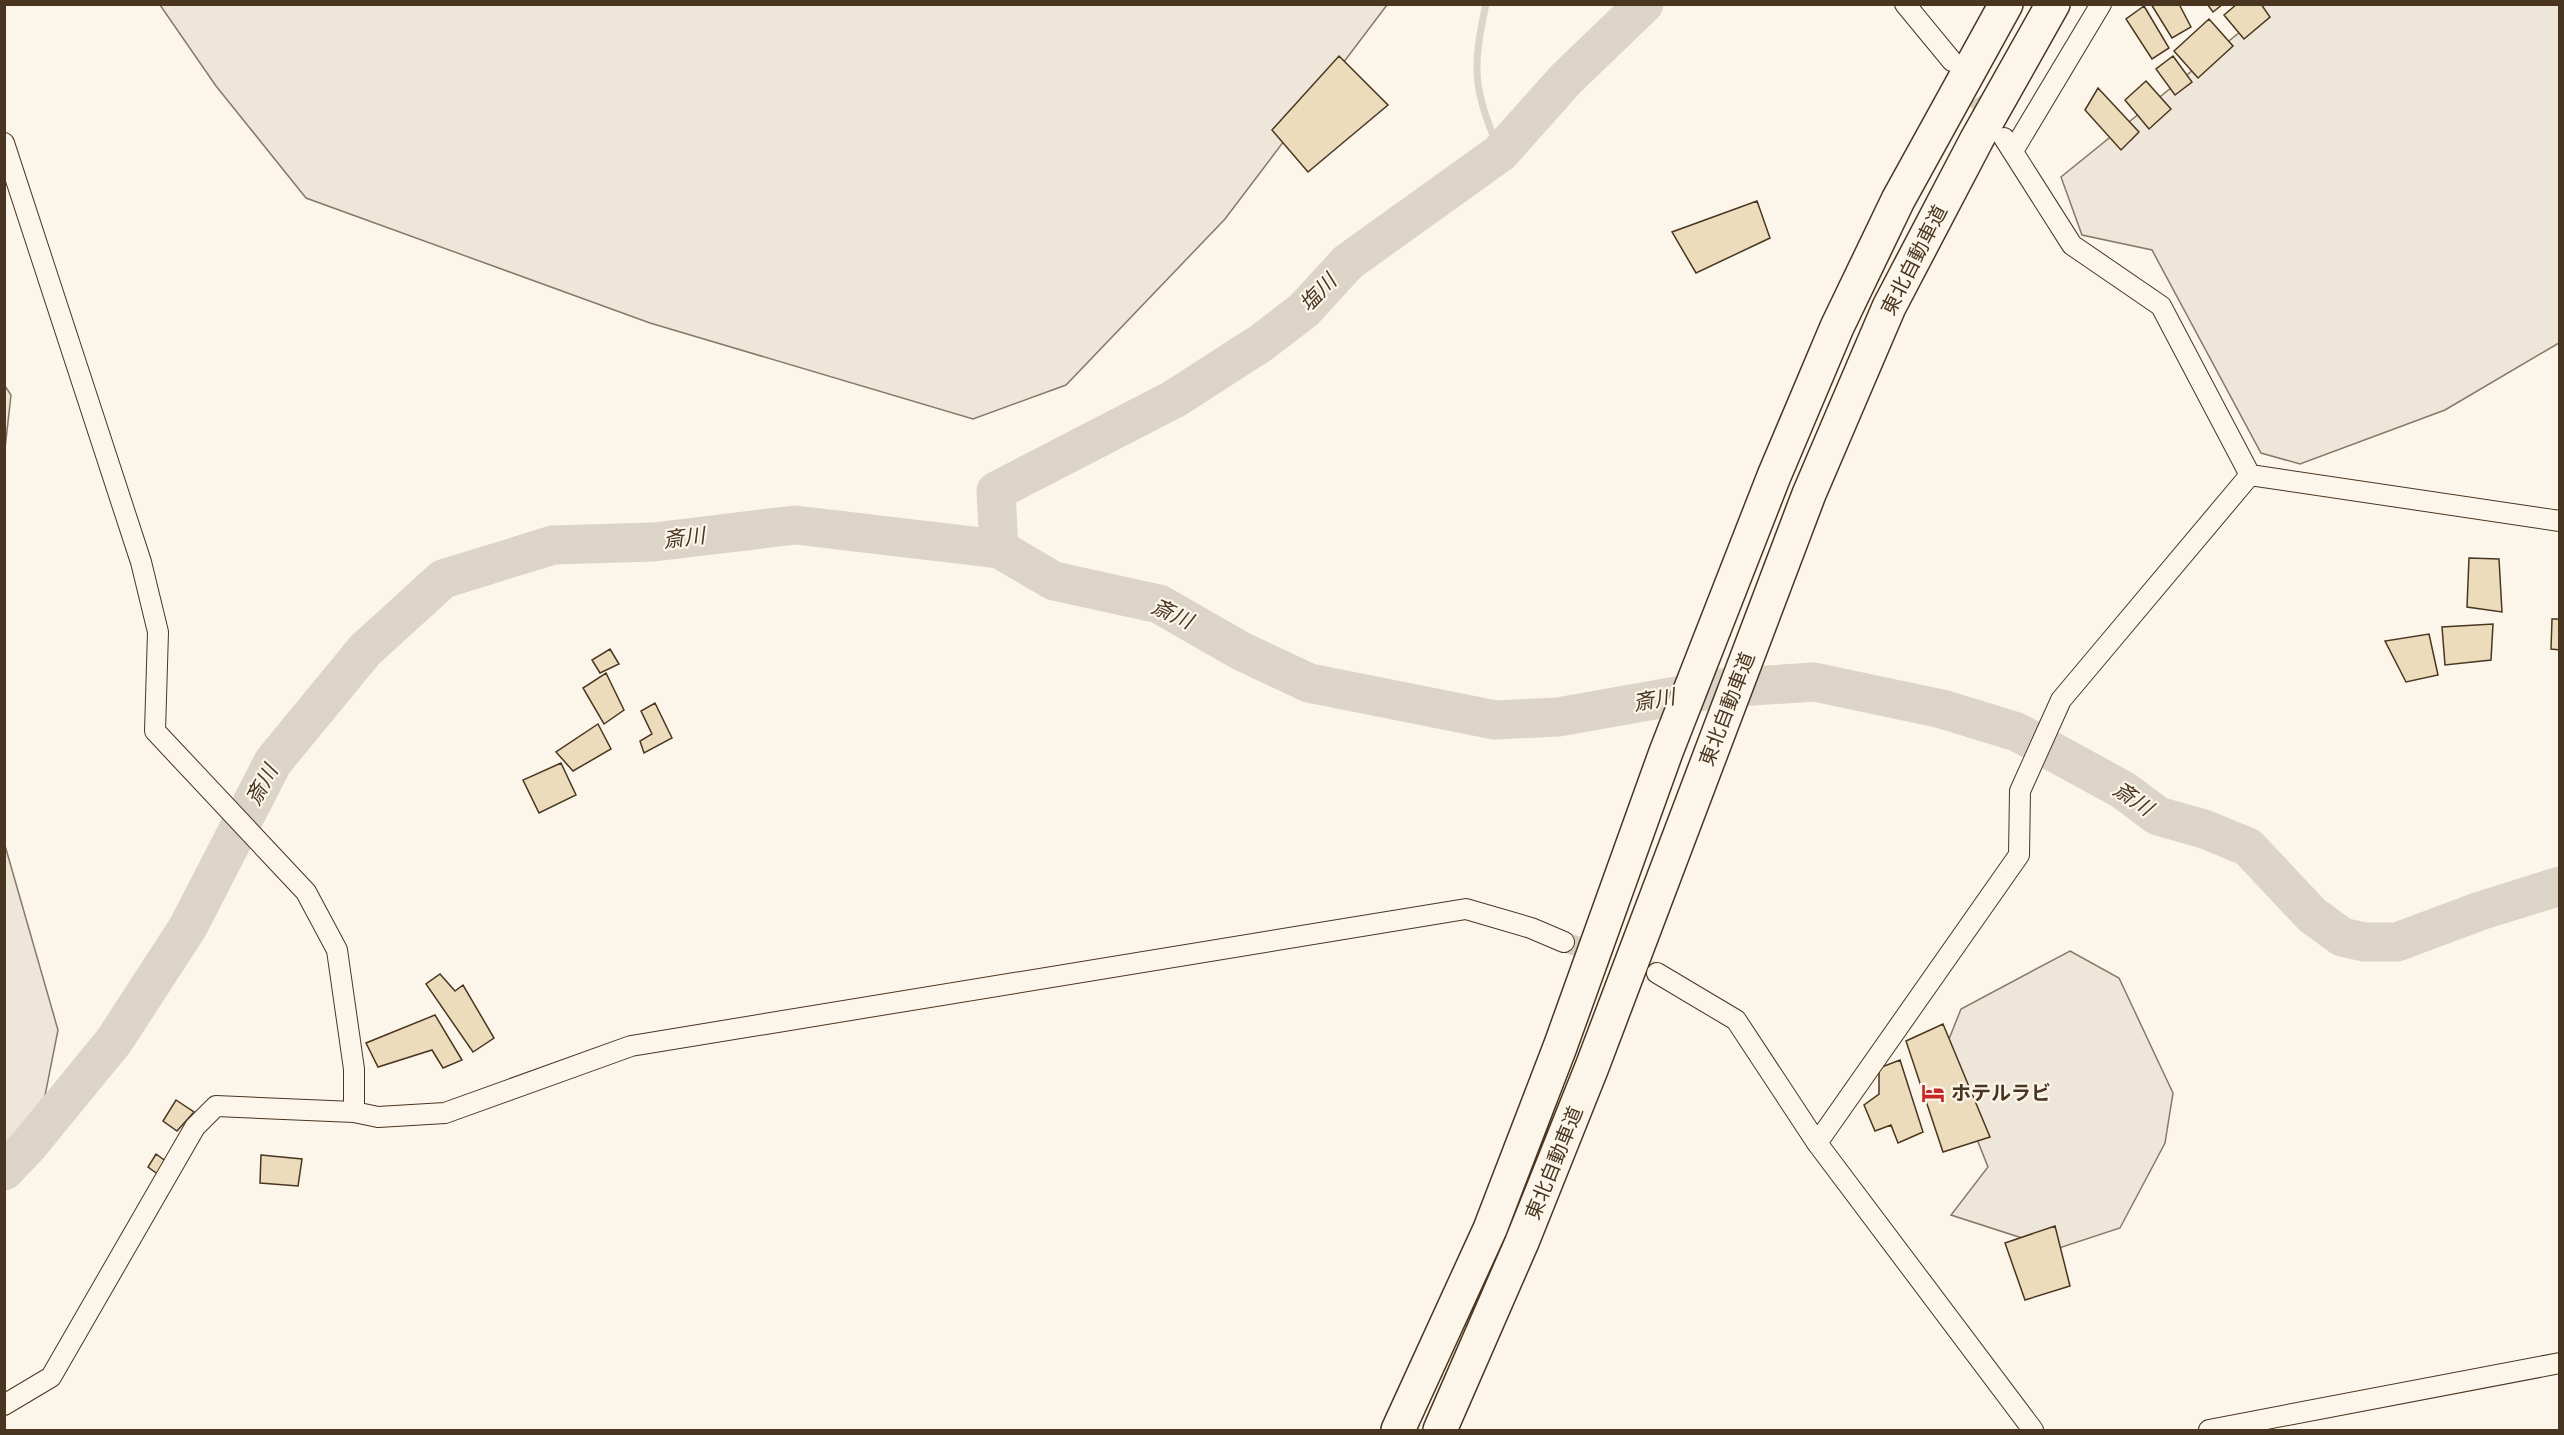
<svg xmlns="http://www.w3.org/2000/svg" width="2564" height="1435" font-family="'DejaVu Sans','Noto Sans JP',sans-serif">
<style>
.green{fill:#ede6d9;stroke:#887966;stroke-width:1.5}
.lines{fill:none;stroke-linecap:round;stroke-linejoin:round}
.stream{stroke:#dcd4c6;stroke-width:7}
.river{stroke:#dcd4c6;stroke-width:39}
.building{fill:#ecdcbc;stroke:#4a3520;stroke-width:1.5}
.minor-tunnel{stroke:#d8cfc1;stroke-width:20;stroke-dasharray:20 10;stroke-linecap:butt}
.minor-casing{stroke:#4a3520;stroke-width:22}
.motorway-casing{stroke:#4a3520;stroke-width:36}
.minor{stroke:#fbf6e9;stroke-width:20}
.motorway{stroke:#fbf6e9;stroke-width:33}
.labels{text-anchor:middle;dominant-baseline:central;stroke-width:4.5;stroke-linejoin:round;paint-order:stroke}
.street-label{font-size:20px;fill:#4a3520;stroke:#fbf6e9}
.poi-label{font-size:20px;font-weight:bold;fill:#4a3520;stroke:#fbf6e9;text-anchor:start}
.water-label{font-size:21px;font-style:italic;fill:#4a3520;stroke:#fbf6e9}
</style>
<rect width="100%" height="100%" fill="#fbf6e9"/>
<path class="green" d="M 160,5 L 1387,5 L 1225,219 L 1066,385 L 973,419 L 650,323 L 306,198 L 216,86 Z
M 2263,5 L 2559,5 L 2559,343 L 2445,410 L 2300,464 L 2261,453 L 2152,250 L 2082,235 L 2061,177 L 2251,23 Z
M 5,386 L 11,395 L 5,449 Z
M 4,842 L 58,1030 L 39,1126 L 5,1166 Z
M 2070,951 L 2119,978 L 2173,1093 L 2165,1143 L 2120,1228 L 2056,1249 L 1951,1215 L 1988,1167 L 1943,1054 L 1961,1009 Z"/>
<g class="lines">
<path class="stream" d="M 1486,4 C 1471,73 1474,89 1500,153"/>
<path class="river" d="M 999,549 L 996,491 L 1174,399 L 1261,343 L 1304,310 L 1348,262 L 1500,153 L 1566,79 L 1644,4
M 4,1171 L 28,1146 L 114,1041 L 188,927 L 273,762 L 365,650 L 443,579 L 553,545 L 654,542 L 795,525 L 999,549 L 1054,581 L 1159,604 L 1241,651 L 1309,683 L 1495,720 L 1558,717 L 1722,688 L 1814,682 L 1942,709 L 2017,732 L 2123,790 L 2158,816 L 2204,829 L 2248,847 L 2312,915 L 2342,937 L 2364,942 L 2397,942 L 2480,911 L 2560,886"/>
</g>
<path class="building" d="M 2151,4 L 2179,4 L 2191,27 L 2172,38 Z
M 2207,4 L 2223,4 L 2213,12 Z
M 2237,4 L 2261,4 L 2270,17 L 2244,39 L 2224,15 Z
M 2144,6 L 2169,48 L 2152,59 L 2126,19 Z
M 2209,19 L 2233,46 L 2198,78 L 2174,51 Z
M 1339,56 L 1388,105 L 1308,172 L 1272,130 Z
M 2173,56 L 2192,82 L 2175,95 L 2156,69 Z
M 2146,81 L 2171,109 L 2149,129 L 2125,100 Z
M 2098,88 L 2139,132 L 2121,150 L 2085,110 Z
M 1757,201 L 1770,238 L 1696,273 L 1672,232 Z
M 2469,558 L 2499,559 L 2502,612 L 2467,607 Z
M 2552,619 L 2560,619 L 2560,650 L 2551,649 Z
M 2493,624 L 2491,660 L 2445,665 L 2442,627 Z
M 2429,634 L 2438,675 L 2406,682 L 2385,641 Z
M 610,649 L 619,664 L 600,673 L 592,660 Z
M 606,673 L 624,710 L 604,724 L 583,688 Z
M 655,703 L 672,738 L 644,753 L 640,741 L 652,734 L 641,711 Z
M 598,724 L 611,749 L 573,771 L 556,752 Z
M 561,763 L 576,795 L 539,813 L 523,780 Z
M 440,974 L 455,991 L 463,985 L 494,1038 L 473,1052 L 426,984 Z
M 435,1015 L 462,1060 L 443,1068 L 432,1050 L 378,1067 L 366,1043 Z
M 1943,1024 L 1990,1137 L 1943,1152 L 1906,1041 Z
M 1900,1060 L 1923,1132 L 1898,1143 L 1891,1125 L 1875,1131 L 1864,1105 L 1879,1094 L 1879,1068 Z
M 176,1100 L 194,1112 L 177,1131 L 163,1121 Z
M 156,1154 L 167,1162 L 159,1175 L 148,1167 Z
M 261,1155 L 302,1159 L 298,1186 L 260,1183 Z
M 2055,1226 L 2070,1286 L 2025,1300 L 2005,1243 Z"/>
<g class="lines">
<path class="minor-tunnel" d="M 1960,73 L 1994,123
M 1564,942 L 1657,973"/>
<g class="minor-casing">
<path id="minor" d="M 1905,4 L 1952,61
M 2004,138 L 2072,245 L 2161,306 L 2250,475
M 4,143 L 141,562 L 158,632 L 155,731 L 306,892 L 337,950 L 354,1069 L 354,1112
M 2013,151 L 2101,4
M 2250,475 L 2560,521
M 1657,973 L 1736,1020 L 1817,1143 L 2033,1430
M 1817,1143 L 2019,855 L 2020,791 L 2061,700 L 2250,475
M 4,1405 L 51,1377 L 195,1127 L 216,1106 L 354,1112 L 378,1117 L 445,1113 L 631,1046 L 1466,909 L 1531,928 L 1564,942
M 2209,1430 L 2560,1363"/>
</g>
<g class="motorway-casing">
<path id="motorway" d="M 1398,1430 L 1490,1229 L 1560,1047 L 1666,752 L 1774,476 L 1837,327 L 1898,200 L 2006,4
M 1440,1430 L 1522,1242 L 1592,1067 L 1809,494 L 1889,307 L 1977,139 L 2053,4"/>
</g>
<use href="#minor" class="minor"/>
<use href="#motorway" class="motorway"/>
</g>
<defs>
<g id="hotel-bare" transform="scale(1.8)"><path d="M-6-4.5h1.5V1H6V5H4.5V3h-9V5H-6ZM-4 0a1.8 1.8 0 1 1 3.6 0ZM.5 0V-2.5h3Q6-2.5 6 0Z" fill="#c62828" stroke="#fbf6e9" stroke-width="2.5" paint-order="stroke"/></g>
</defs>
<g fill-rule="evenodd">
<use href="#hotel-bare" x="1933" y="1093"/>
</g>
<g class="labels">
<g class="street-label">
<text transform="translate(1914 260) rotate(-63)">東北自動車道</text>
<text transform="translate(1727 709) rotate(-69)">東北自動車道</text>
<text transform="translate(1554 1163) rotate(-68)">東北自動車道</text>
</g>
<g class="poi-label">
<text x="1951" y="1093">ホテルラビ</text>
</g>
<g class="water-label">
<text transform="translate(1318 293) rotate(-46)">塩川</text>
<text transform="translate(684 538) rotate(-7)">斎川</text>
<text transform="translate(1172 614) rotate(24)">斎川</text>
<text transform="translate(1654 700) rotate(-10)">斎川</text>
<text transform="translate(262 785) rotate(-61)">斎川</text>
<text transform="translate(2133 799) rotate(34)">斎川</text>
</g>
</g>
<rect width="2564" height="1435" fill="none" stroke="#4a3520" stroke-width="12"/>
</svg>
